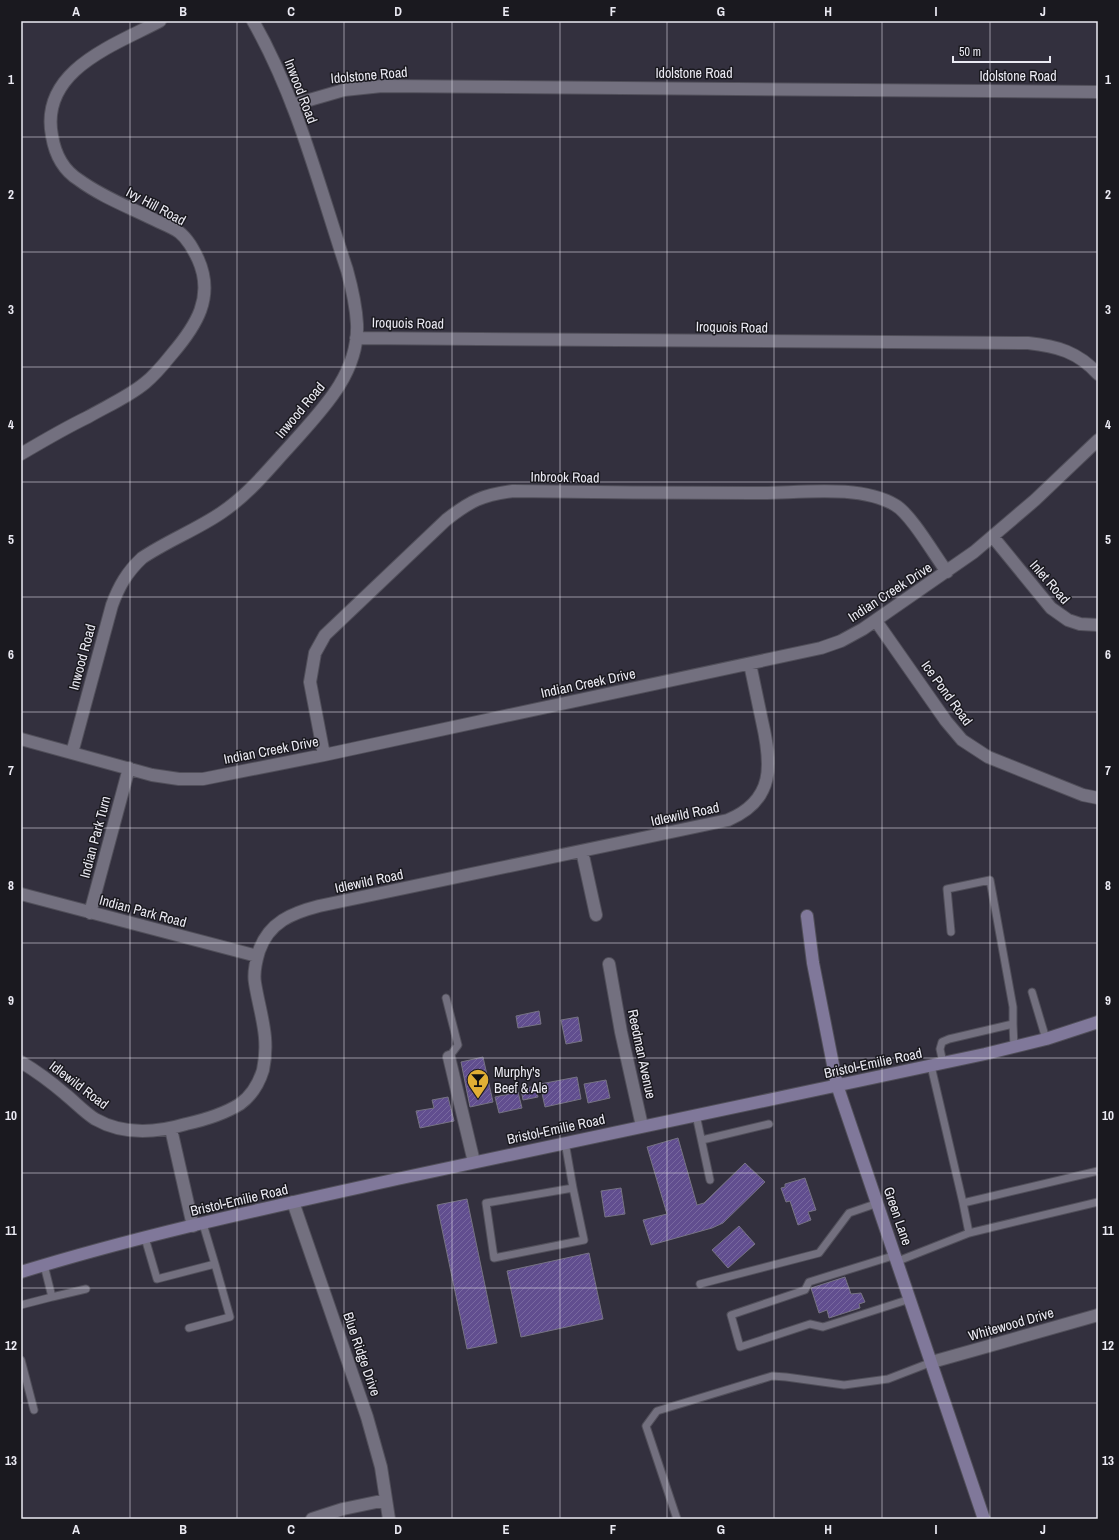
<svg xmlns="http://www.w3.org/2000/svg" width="1119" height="1540" font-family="'Archivo Narrow',sans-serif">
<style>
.building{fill:url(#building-hatch);stroke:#767383}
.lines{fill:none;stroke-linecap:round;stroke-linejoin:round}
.lane-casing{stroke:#514f5a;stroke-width:9}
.street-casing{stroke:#514f5a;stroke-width:14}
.secondary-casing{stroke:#514f5a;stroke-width:14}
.lane{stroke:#73707f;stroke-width:7}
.street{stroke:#73707f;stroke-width:12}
.secondary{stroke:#80789a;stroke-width:12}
.grid{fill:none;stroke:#ebeaf3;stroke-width:1;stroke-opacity:0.55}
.labels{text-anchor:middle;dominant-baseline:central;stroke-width:3;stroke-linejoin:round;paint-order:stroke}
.street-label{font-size:14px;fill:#ebeaf3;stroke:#1a191f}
.poi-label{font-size:14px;fill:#ebeaf3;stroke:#1a191f;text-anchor:start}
.neatline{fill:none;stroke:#ebeaf3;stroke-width:1.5}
.grid-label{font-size:13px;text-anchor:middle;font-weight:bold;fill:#ebeaf3}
</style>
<defs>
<pattern id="building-hatch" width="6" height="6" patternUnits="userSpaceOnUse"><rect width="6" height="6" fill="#614e8f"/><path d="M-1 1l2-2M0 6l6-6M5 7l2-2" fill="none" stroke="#78689f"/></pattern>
</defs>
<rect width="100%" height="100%" fill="#33303e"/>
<path class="building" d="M 539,1011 L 541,1024 L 518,1028 L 516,1016 Z
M 578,1017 L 582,1041 L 566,1044 L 561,1020 Z
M 483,1057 L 493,1102 L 470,1107 L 461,1062 Z
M 577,1077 L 581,1099 L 545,1107 L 540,1084 Z
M 606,1080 L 610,1098 L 588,1103 L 584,1084 Z
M 535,1086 L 538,1097 L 523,1100 L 521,1089 Z
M 518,1092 L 522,1108 L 499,1113 L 495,1097 Z
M 448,1097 L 454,1121 L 420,1128 L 416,1111 L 434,1108 L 432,1100 Z
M 678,1138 L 697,1205 L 704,1203 L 745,1163 L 765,1182 L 723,1223 L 712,1228 L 651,1245 L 643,1220 L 667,1214 L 647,1147 Z
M 805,1178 L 816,1210 L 808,1212 L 811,1220 L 798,1225 L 790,1201 L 786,1202 L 781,1188 L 785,1187 L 785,1184 Z
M 621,1188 L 625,1214 L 605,1217 L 601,1191 Z
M 467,1199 L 497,1343 L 467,1349 L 437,1205 Z
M 739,1226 L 755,1244 L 728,1268 L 712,1250 Z
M 589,1253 L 603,1319 L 521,1337 L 507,1271 Z
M 845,1277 L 851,1294 L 861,1293 L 865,1302 L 859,1304 L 860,1308 L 829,1318 L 827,1310 L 819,1313 L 811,1288 Z"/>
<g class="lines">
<g class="lane-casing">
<path id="lane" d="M 951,932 L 947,889 L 990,880 L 1013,1007 L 1013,1024
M 1032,992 L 1046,1039
M 446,998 L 458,1045 L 449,1057
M 943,1063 L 940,1049 L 942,1042 L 949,1039 L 1013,1024 L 1014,1047
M 931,1066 L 963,1203 L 1098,1171
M 696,1115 L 710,1180
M 702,1140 L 769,1124
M 565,1142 L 573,1188 L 486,1203 L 494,1258 L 584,1240 L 573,1188
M 963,1203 L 969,1233 L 1098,1202
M 145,1238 L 157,1279 L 215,1264 L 203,1224
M 896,1255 L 809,1282 L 805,1290 L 731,1315 L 740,1347 L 810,1324 L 823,1327 L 910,1299
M 898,1261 L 969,1233
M 44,1265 L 52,1297 L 86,1289
M 700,1284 L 819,1253 L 849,1213 L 878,1203
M 21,1305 L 52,1297
M 189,1328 L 230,1317 L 215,1264
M 21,1360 L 34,1410
M 677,1519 L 646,1426 L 657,1411 L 772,1376 L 786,1377 L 844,1385 L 888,1379 L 932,1362"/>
</g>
<g class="street-casing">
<path id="street" d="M 292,105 L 344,90 L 382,86 L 1098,92
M 356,338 L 1028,343 C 1057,346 1078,352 1098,374
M 21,454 C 43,441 65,428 88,417 C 107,406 128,397 145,383 C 155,375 164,364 172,354 C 196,326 215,297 198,259 C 193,249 188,239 179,232 C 172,227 163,224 155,220 C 129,207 102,197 79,180 C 63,170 55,154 52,136 C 39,70 115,45 160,21
M 993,537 L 1051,608 L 1068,620 L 1080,624 L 1098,625
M 876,621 L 946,721 L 962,740 L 988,757 L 1083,795 L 1098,798
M 21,739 L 152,775 L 179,779 L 203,779 L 324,755 L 821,648 L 841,641 L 863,629 L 974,552 L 1035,500 L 1098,440
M 72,753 L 112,605 C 119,586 127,572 142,558 C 167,541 196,530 221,513 C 249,494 266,472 288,448 C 320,412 359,375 357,324 C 356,306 352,288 347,270 C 319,186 297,98 253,21
M 324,755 L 310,682 L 315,653 L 325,635 L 446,520 C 470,501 482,495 513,491 C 593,492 672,493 752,493 C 795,494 857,483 895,505 C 911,514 935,556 947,572
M 582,851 L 596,915
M 21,894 L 257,956
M 90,913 L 129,768
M 609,964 L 621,1032 L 642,1126
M 449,1057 L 474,1162
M 21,1062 C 36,1071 51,1082 65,1094 C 75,1102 84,1112 95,1119 C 123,1135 156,1133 186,1124 C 204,1120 224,1114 240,1104 C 251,1096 259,1083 263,1070 C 270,1037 260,1014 255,983 C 253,972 256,961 259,951 C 269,922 292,913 319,906 L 728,820 C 775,800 772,765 762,721 C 758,702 754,683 750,664
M 171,1129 L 193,1226
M 293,1202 L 367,1417 L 381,1467 L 389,1519
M 932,1362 L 1098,1315
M 312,1519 L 343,1509 L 386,1500"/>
</g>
<g class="secondary-casing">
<path id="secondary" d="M 807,916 L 813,963 L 837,1085 L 984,1519
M 21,1272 C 144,1234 271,1207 397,1179 C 592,1136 789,1096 985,1054 L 1046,1039 L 1098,1022"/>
</g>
<use href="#lane" class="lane"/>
<use href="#street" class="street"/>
<use href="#secondary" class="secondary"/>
</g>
<path class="grid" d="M 130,21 L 130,1519M 237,21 L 237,1519M 344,21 L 344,1519M 452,21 L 452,1519M 560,21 L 560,1519M 667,21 L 667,1519M 774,21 L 774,1519M 882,21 L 882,1519M 990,21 L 990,1519M 21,137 L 1098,137M 21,252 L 1098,252M 21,367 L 1098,367M 21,482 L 1098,482M 21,597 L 1098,597M 21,712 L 1098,712M 21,828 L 1098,828M 21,943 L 1098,943M 21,1058 L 1098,1058M 21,1173 L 1098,1173M 21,1288 L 1098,1288M 21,1403 L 1098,1403"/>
<defs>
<g id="bar-pin" transform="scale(1.15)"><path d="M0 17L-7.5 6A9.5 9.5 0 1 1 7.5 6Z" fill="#e1af34" stroke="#1a191f"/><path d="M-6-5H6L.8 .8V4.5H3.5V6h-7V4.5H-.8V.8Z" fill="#111"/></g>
</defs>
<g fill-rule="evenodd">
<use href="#bar-pin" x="478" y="1080"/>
</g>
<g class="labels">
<g class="street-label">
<text x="694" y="73">Idolstone Road</text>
<text transform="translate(369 75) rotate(-5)">Idolstone Road</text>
<text x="1018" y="76">Idolstone Road</text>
<text transform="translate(301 91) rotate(69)">Inwood Road</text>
<text transform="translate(156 206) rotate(28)">Ivy Hill Road</text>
<text transform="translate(408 323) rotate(1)">Iroquois Road</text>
<text transform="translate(732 327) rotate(1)">Iroquois Road</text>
<text transform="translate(300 410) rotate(-50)">Inwood Road</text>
<text transform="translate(565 477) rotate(1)">Inbrook Road</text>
<text transform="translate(1050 582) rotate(49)">Inlet Road</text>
<text transform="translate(890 592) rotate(-33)">Indian Creek Drive</text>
<text transform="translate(82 657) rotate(-75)">Inwood Road</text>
<text transform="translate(588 683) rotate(-12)">Indian Creek Drive</text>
<text transform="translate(947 693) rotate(54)">Ice Pond Road</text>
<text transform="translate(271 750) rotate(-11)">Indian Creek Drive</text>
<text transform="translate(685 814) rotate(-12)">Idlewild Road</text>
<text transform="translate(95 837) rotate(-75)">Indian Park Turn</text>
<text transform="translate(369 881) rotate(-12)">Idlewild Road</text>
<text transform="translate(143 911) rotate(15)">Indian Park Road</text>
<text transform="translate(642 1054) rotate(78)">Reedman Avenue</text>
<text transform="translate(873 1063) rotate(-12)">Bristol-Emilie Road</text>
<text transform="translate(79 1085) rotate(37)">Idlewild Road</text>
<text transform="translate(556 1129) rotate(-12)">Bristol-Emilie Road</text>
<text transform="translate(239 1200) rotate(-13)">Bristol-Emilie Road</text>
<text transform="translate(898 1216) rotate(71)">Green Lane</text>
<text transform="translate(1011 1324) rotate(-16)">Whitewood Drive</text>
<text transform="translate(362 1354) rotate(71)">Blue Ridge Drive</text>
</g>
<g class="poi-label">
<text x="494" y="1072">Murphy's<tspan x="494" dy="16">Beef &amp; Ale</tspan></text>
</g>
</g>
<rect width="1119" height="1540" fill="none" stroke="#1a191f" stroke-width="44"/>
<path d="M953 56v6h97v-6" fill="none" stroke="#ebeaf3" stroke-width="2"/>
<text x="959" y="56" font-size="12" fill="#ebeaf3" stroke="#1a191f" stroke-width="3" paint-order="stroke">50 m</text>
<rect x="22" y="22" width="1075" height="1496" class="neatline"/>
<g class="grid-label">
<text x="76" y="16">A</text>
<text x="183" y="16">B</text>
<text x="291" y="16">C</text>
<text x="398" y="16">D</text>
<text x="506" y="16">E</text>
<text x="613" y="16">F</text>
<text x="721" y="16">G</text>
<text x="828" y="16">H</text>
<text x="936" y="16">I</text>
<text x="1043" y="16">J</text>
<text x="11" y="84">1</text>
<text x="1108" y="84">1</text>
<text x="11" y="199">2</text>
<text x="1108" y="199">2</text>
<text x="11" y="314">3</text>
<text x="1108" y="314">3</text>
<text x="11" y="429">4</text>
<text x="1108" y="429">4</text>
<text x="11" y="544">5</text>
<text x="1108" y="544">5</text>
<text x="11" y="659">6</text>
<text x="1108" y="659">6</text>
<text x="11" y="775">7</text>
<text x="1108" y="775">7</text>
<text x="11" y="890">8</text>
<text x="1108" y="890">8</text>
<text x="11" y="1005">9</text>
<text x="1108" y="1005">9</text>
<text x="11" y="1120">10</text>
<text x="1108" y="1120">10</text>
<text x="11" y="1235">11</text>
<text x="1108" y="1235">11</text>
<text x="11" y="1350">12</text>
<text x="1108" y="1350">12</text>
<text x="11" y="1465">13</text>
<text x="1108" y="1465">13</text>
<text x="76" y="1534">A</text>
<text x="183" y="1534">B</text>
<text x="291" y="1534">C</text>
<text x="398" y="1534">D</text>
<text x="506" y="1534">E</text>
<text x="613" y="1534">F</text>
<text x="721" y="1534">G</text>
<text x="828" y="1534">H</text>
<text x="936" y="1534">I</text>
<text x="1043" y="1534">J</text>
</g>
</svg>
